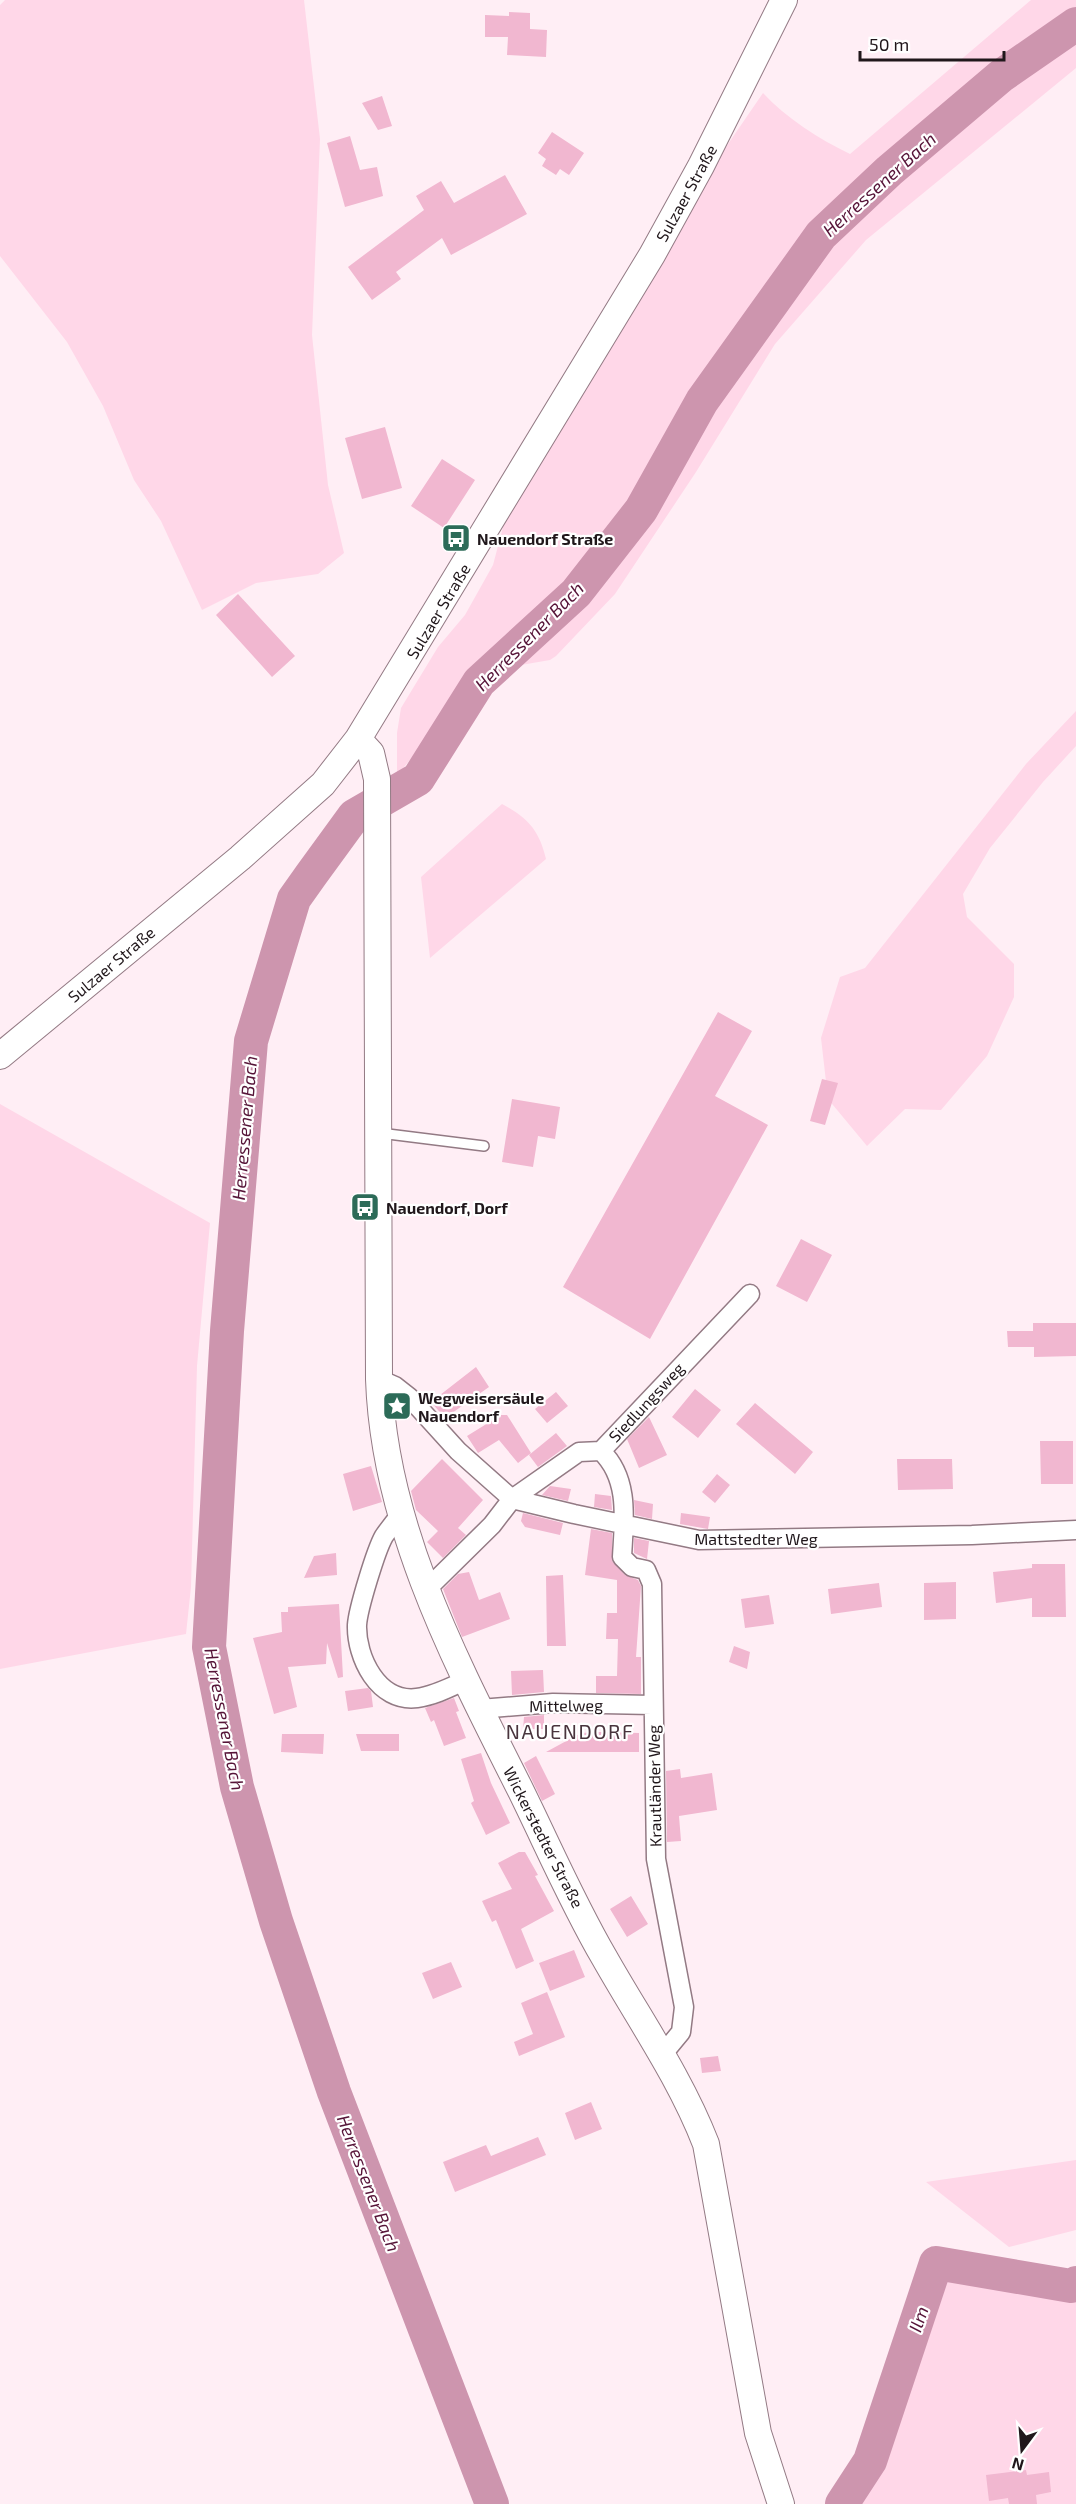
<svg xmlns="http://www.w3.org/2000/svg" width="1076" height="2504" font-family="'Exo 2',sans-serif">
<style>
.green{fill:#ffd7e8}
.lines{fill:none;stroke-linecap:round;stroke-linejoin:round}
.river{stroke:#cd95ae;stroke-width:34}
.building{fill:#f1b7d0}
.lane-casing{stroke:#937a84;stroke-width:12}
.street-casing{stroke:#937a84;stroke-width:21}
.secondary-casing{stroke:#937a84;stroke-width:28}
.lane{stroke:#fff;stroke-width:9}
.street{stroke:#fff;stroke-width:18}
.secondary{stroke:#fff;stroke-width:26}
.labels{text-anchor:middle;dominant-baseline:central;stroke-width:4.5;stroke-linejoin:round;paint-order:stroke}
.street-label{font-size:16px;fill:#20171b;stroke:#fff}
.poi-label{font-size:16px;font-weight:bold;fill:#20171b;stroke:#fff;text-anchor:start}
.water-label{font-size:18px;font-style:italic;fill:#561438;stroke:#fff}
.quarter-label{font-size:20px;letter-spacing:1.5px;fill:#49343d;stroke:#fff}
</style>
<rect width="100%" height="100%" fill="#ffeef5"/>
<path class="green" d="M 5,0 L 304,0 L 320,139 L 312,335 L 328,485 L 344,553 L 318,574 L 256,583 L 202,610 L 161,521 L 134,480 L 103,406 L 67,342 L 0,256 L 0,5 Z
M 1031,0 L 1076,0 L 1076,68 L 866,240 L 775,344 L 696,472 L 615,594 L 556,656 L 550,660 L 480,672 L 397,776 L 397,733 L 401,708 L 438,647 L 465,615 L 493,565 L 506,516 L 652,255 L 763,93 C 786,118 819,139 850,154 Z
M 1076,711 L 1076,746 L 1043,782 L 990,848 L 963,894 L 967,917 L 1014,964 L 1014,997 L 987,1056 L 941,1110 L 905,1109 L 867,1146 L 828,1099 L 821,1038 L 840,977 L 865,968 L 1026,764 Z
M 502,804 C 528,818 539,830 546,859 L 430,958 L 421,877 Z
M 0,1104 L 210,1223 L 197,1366 L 191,1587 L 186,1634 L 0,1669 Z
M 1076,2160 L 1076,2230 L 1009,2247 L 926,2182 Z
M 936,2263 L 1071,2286 L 1076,2283 L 1076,2504 L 842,2504 L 870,2461 Z"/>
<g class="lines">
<path class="river" d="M 492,2504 L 334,2092 L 276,1921 L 237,1787 L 209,1647 L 227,1331 L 251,1041 L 294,899 L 311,875 L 354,816 L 418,779 L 479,682 L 576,593 L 641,510 L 702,401 L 821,235 L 889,171 L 1001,76 L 1076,24
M 842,2504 L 870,2461 L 936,2263 L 1071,2286 L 1076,2283"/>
</g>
<path class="building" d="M 509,12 L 530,13 L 530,29 L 547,30 L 546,57 L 507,55 L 508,37 L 485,37 L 485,15 L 509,16 Z
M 382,96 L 392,126 L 378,130 L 362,103 Z
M 552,132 L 584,153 L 569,175 L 560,169 L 556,175 L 542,166 L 546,159 L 538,153 Z
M 350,136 L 360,170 L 377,167 L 383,196 L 345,207 L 327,143 Z
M 505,175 L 527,214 L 451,255 L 442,238 L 396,272 L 401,279 L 372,300 L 348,267 L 424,210 L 416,196 L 441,181 L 454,203 Z
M 385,427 L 402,488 L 362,499 L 345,438 Z
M 442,459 L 475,480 L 444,528 L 411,506 Z
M 238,594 L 295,656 L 272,677 L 216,615 Z
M 718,1012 L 752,1031 L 715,1096 L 768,1125 L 650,1339 L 563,1287 Z
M 822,1079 L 838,1083 L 825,1125 L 810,1121 Z
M 512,1099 L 560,1107 L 555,1139 L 538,1136 L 533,1167 L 502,1162 Z
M 801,1239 L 832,1255 L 807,1302 L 776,1286 Z
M 1033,1323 L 1076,1323 L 1076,1356 L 1034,1357 L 1034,1347 L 1008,1347 L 1007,1331 L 1033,1331 Z
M 476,1367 L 489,1387 L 445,1418 L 431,1402 Z
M 695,1389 L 721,1410 L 698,1438 L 672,1417 Z
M 556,1392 L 568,1406 L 547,1423 L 535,1409 Z
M 755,1403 L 813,1452 L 795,1474 L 736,1424 Z
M 501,1415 L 507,1415 L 531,1453 L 518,1463 L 499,1440 L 478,1453 L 467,1436 Z
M 649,1417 L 667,1455 L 639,1468 L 627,1439 Z
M 556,1433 L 567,1446 L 538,1467 L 529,1455 Z
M 1040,1441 L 1073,1441 L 1073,1484 L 1041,1484 Z
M 442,1459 L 483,1500 L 458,1528 L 466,1535 L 443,1558 L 427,1542 L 438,1531 L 416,1510 L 411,1491 Z
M 897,1459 L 952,1459 L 953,1489 L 898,1490 Z
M 371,1466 L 382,1502 L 353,1511 L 343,1474 Z
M 717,1474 L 730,1485 L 715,1503 L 702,1492 Z
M 550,1486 L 571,1489 L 568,1501 L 542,1495 Z
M 595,1494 L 611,1496 L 612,1510 L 594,1507 Z
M 634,1500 L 653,1504 L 652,1519 L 635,1515 Z
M 523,1513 L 563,1523 L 560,1535 L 525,1527 L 521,1521 Z
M 681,1513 L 710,1517 L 708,1529 L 680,1524 Z
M 591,1529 L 612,1533 L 612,1561 L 625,1575 L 638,1580 L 641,1586 L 636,1657 L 641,1657 L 641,1694 L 596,1693 L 596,1676 L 617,1676 L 618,1639 L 606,1639 L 607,1613 L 617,1613 L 617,1580 L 585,1575 Z
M 634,1538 L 649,1541 L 647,1559 L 634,1553 Z
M 336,1553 L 337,1575 L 304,1578 L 314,1556 Z
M 1032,1564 L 1065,1564 L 1066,1617 L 1032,1617 L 1032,1598 L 996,1603 L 993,1572 L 1032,1568 Z
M 469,1572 L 479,1600 L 500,1592 L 510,1619 L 462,1637 L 443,1589 L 458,1574 Z
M 563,1575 L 566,1646 L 547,1646 L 546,1576 Z
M 956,1582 L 956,1619 L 924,1620 L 924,1583 Z
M 879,1583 L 882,1607 L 831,1614 L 828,1589 Z
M 769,1595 L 774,1624 L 745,1628 L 741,1599 Z
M 339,1604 L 343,1677 L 338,1678 L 327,1643 L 326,1664 L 288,1667 L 297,1707 L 274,1714 L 253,1638 L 282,1632 L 281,1612 L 288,1612 L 288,1607 Z
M 734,1646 L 750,1652 L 747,1669 L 729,1662 Z
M 543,1670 L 544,1692 L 512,1695 L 511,1671 Z
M 368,1688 L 371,1691 L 373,1707 L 348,1711 L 345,1691 Z
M 454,1698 L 459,1711 L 456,1712 L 466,1738 L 444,1746 L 434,1720 L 431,1722 L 425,1708 Z
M 544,1715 L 544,1729 L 523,1729 L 524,1717 Z
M 600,1732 L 639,1733 L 639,1752 L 546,1752 L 581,1733 Z
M 282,1734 L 324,1734 L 323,1754 L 281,1752 Z
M 356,1734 L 399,1734 L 399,1751 L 361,1751 Z
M 481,1753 L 491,1783 L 510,1823 L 486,1835 L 471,1803 L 474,1801 L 461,1759 Z
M 536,1756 L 555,1794 L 542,1801 L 524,1763 Z
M 680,1769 L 681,1778 L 712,1773 L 717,1810 L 679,1816 L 681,1841 L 667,1842 L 666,1771 Z
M 519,1852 L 525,1852 L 538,1875 L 535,1876 L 554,1911 L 521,1929 L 534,1961 L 516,1969 L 496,1920 L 492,1922 L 482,1901 L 512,1889 L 498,1863 Z
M 631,1896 L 648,1924 L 627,1937 L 610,1909 Z
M 574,1950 L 585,1977 L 550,1991 L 539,1963 Z
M 451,1962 L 462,1987 L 433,1999 L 422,1973 Z
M 547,1992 L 565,2037 L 519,2056 L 514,2042 L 533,2034 L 521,2003 Z
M 718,2056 L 721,2071 L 702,2073 L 700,2058 Z
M 591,2102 L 602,2129 L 575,2140 L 565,2113 Z
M 538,2137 L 546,2155 L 455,2192 L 443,2162 L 486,2145 L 491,2156 Z
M 1026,2470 L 1027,2475 L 1049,2472 L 1051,2492 L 1036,2495 L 1037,2504 L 1009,2504 L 1008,2498 L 989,2501 L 986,2475 Z"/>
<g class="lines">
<g class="lane-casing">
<path id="lane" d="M 380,1133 L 484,1146"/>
</g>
<g class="street-casing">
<path id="street" d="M 379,1379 L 395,1386 L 409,1397 L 458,1451 L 512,1499 L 574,1514 L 699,1540 L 972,1535 L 1076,1530
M 601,1451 C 630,1479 624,1520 622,1557 L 632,1567 L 646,1570 L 652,1584 L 656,1859 L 684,2007 L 681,2032 L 662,2055
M 401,1514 C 395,1521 389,1529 384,1536 C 376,1550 358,1609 357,1625 C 356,1657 378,1703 417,1698 C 433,1696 449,1688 464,1681
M 427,1589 L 492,1525 L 512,1499 L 579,1452 L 601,1451 L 750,1294
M 480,1709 L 553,1703 L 652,1705"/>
</g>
<g class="secondary-casing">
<path id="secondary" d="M 358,739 L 371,753 L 377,779 L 379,1379 C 384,1527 456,1662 521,1791 C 548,1846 573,1904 604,1957 C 639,2019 680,2077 706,2144 L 758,2433 L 781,2504
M 0,1056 L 240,858 L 323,784 L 358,739 L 652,255 L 701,166 L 784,0"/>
</g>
<use href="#lane" class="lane"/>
<use href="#street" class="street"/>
<use href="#secondary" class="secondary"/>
</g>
<defs>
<g id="bus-square" transform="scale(1.5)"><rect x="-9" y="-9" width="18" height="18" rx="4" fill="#2c6b58" stroke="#fff"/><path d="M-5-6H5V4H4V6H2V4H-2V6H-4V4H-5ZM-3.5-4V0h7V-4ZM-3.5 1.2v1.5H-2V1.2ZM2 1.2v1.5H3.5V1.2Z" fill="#fff"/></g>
<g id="sight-square" transform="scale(1.5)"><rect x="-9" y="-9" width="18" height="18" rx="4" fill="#2c6b58" stroke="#fff"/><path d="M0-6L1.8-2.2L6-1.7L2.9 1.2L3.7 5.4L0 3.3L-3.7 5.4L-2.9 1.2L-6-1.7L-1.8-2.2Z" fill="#fff"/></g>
</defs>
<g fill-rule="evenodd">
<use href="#bus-square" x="456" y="538"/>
<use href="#bus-square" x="365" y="1207"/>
<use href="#sight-square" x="397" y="1406"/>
</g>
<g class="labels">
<g class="street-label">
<text transform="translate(686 193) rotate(-61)">Sulzaer Straße</text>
<text transform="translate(438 611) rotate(-59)">Sulzaer Straße</text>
<text transform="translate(111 964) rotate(-40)">Sulzaer Straße</text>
<text transform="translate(646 1402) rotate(-47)">Siedlungsweg</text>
<text x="756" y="1538">Mattstedter Weg</text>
<text transform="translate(566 1705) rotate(-1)">Mittelweg</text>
<text transform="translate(654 1786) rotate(-91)">Krautländer Weg</text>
<text transform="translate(544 1837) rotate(63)">Wickerstedter Straße</text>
</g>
<g class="poi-label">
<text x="477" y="538">Nauendorf Straße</text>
<text x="386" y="1207">Nauendorf, Dorf</text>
<text x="418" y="1397">Wegweisersäule<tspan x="418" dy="18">Nauendorf</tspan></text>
</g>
<g class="water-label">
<text transform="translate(879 184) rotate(-42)">Herressener Bach</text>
<text transform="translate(529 636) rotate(-45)">Herressener Bach</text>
<text transform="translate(244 1128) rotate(-85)">Herressener Bach</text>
<text transform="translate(225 1719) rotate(79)">Herressener Bach</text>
<text transform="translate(369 2183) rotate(69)">Herressener Bach</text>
<text transform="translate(918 2319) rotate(-71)">Ilm</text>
</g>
<g class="quarter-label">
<text x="570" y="1731">NAUENDORF</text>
</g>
</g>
<g transform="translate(1022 2450) rotate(196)" stroke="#ffffff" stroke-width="4.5" paint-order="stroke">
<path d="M0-4.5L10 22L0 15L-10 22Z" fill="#20171b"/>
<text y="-9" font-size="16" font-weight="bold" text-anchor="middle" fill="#20171b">N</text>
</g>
<path d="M860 51v9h144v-9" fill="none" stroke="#20171b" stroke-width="3"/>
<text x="869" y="51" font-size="18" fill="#20171b" stroke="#ffffff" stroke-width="4.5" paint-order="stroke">50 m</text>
</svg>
